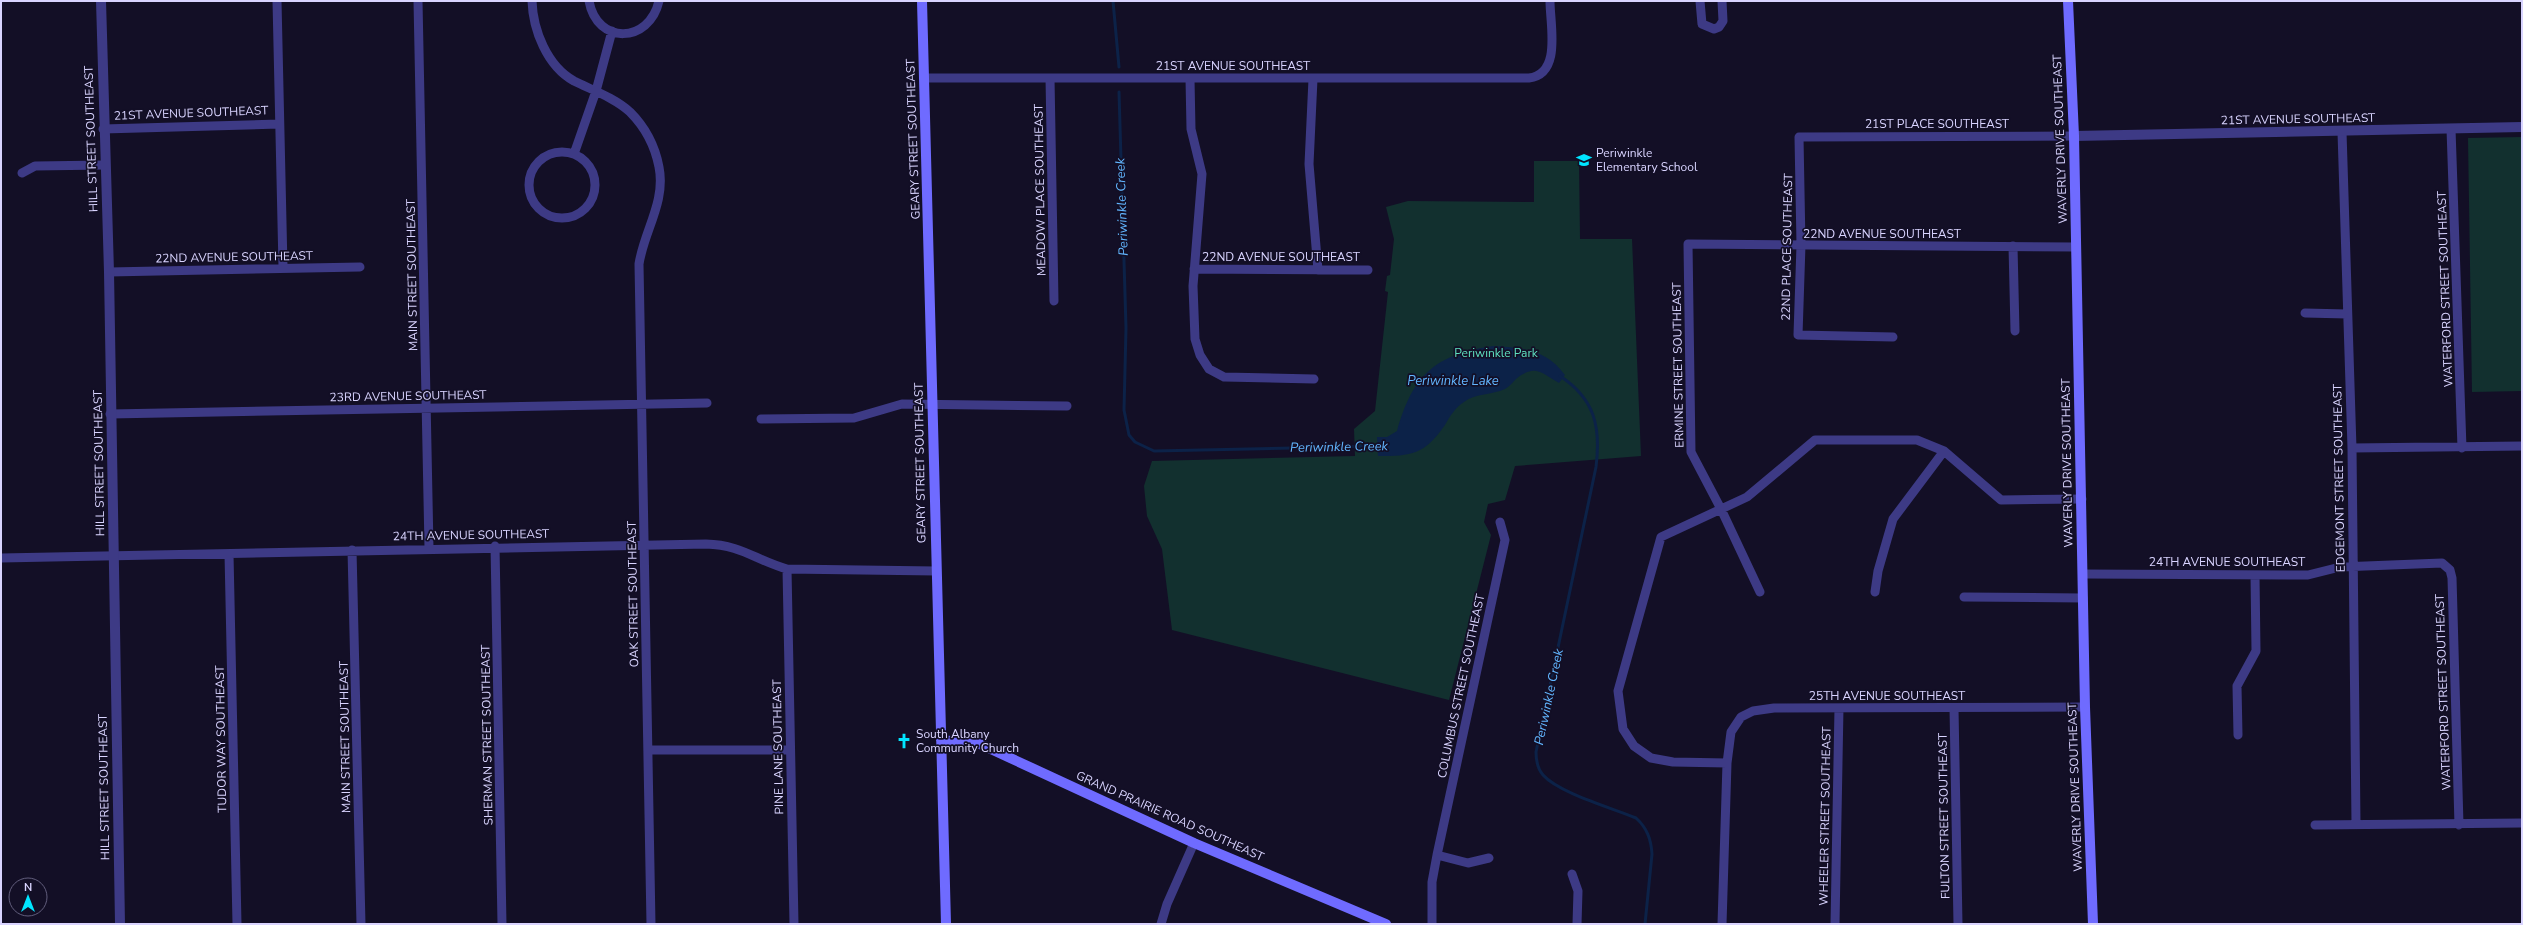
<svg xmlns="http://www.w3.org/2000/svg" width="2523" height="925" font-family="'Nunito Sans',sans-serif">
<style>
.green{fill:#12302f}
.water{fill:#0c2248}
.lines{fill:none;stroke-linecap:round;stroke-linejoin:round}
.stream{stroke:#0c2248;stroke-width:3}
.minor{stroke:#3d3a85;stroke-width:9}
.tertiary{stroke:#3d3a85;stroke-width:10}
.secondary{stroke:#6f6bff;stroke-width:10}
.labels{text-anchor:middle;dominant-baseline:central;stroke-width:3.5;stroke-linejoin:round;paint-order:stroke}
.street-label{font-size:12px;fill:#d9d4ff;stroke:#130f26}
.poi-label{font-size:12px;fill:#d9d4ff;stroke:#130f26;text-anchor:start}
.park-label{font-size:12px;fill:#5fe0c0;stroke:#130f26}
.water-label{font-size:13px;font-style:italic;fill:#62b6ff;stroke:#130f26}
</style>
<rect width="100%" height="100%" fill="#130f26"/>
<path class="green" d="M 2522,137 L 2522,391 L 2472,392 L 2468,138 Z
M 1534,161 L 1579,161 L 1580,239 L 1632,239 L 1641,456 L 1515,466 L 1505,500 L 1488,504 L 1484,522 L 1491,535 L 1449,700 L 1172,630 L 1162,549 L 1147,516 L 1144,486 L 1152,461 L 1355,456 L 1354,429 L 1375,411 L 1388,292 L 1385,291 L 1387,276 L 1390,275 L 1394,239 L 1386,207 L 1408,201 L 1534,202 Z"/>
<path class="water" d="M 1493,346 C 1523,348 1546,349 1565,375 L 1559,383 C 1540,372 1535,364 1516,379 C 1513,382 1509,387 1505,389 C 1492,395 1476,393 1464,402 C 1455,408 1450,416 1445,425 C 1424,455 1412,456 1378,456 L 1377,437 L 1387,437 L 1397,431 C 1413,375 1434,355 1493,346 Z"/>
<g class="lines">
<path class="stream" d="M 1113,1 L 1119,67
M 1119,92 L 1126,328 L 1124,410 L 1129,435 L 1135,442 L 1154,451 L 1381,446
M 1560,376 C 1595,399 1601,427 1596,467 L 1536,752 C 1536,761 1537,768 1543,775 C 1559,793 1612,808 1636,818 C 1647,828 1651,839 1652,854 L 1645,924"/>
<path class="minor" d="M 277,1 L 283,267
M 418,1 L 429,548
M 532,1 C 533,30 547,66 574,81 C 592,90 615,98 630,112 C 645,127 655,146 659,167 C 666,202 644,231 639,264 L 651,924
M 589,1 C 597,45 649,44 659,1
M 1700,1 L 1702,24 L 1714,29 L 1719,27 L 1723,21 L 1722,1
M 924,78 L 1529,78 C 1562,74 1550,25 1550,1
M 1050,78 L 1054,301
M 1190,79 L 1191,129 L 1202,174 L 1193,286 L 1195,339 L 1200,355 L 1209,369 L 1224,377 L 1314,379
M 1313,79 L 1309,164 L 1318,270
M 103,129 L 279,124
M 2451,129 L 2462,448
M 2342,132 L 2352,448 L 2356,824
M529 185a33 33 0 1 1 66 0a33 33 0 1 1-66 0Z
M 574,154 L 596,91 L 612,31
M 22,173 L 35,166 L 105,165
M 2013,246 L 2015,331
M 1194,269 L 1368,270
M 109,272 L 360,267
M 2305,313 L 2347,314
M 1893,337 L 1798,335 L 1801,245 L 1799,137 L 2074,136
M 110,414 L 707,403
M 761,419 L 854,418 L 902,404 L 1067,406
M 2352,448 L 2522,446
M 495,546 L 502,924
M 352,550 L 361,924
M 229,554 L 237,924
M 1,558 L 706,544 C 742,545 755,560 787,569 L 936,571
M 787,569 L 794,924
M 2083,574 L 2308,575 L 2340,567 L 2442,563 L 2450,570 L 2452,578 L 2459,825
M 1760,592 L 1721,509 L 1691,452 L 1688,244 L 2076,247
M 1875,592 L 1878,571 L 1893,519 L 1944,451
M 1964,597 L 2083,598
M 1954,708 L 1958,924
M 2238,735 L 2237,686 L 2256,651 L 2255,575
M 648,750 L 790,750
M 1727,763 L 1673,762 L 1651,758 L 1634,746 L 1623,729 L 1618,691 L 1661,537 L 1747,497 L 1815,440 L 1917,440 L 1944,451 L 2001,500 L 2082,499
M 2315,825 L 2522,823
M 1437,855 L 1468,863 L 1489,858
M 1572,874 L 1578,891 L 1577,924
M 1161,924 L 1167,904 L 1194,843
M 1432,924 L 1432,882 L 1437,855 L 1505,540 L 1500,522
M 1722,924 L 1727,763 L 1731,732 L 1741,717 L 1753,711 L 1774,708 L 2085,707
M 1835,924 L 1839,708"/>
<path class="tertiary" d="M 101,1 L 109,272 L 120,924
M 2074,136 L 2522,127"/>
<path class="secondary" d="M 922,1 L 946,924
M 2068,1 L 2074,136 L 2085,707 L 2093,924
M 941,740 L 980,744 L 1194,843 L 1386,924"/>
</g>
<defs>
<g id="school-bare" transform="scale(1.2)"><path d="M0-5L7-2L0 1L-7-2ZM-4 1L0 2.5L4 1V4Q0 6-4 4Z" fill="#00e5ff" stroke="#130f26" stroke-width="2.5" paint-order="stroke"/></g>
<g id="church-bare" transform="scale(1.2)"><path d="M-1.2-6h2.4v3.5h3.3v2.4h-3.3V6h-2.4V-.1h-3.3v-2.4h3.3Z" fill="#00e5ff" stroke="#130f26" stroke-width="2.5" paint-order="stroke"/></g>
</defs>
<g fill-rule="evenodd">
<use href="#school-bare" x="1584" y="160"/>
<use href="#church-bare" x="904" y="741"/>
</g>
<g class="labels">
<g class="street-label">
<text x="1233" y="66">21ST AVENUE SOUTHEAST</text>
<text transform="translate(191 113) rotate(-2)">21ST AVENUE SOUTHEAST</text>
<text transform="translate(2298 119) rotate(-1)">21ST AVENUE SOUTHEAST</text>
<text x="1937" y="124">21ST PLACE SOUTHEAST</text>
<text transform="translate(91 139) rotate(-92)">HILL STREET SOUTHEAST</text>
<text transform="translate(913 139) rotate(-92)">GEARY STREET SOUTHEAST</text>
<text transform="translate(2060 139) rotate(-92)">WAVERLY DRIVE SOUTHEAST</text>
<text transform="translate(1040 190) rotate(-91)">MEADOW PLACE SOUTHEAST</text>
<text x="1882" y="234">22ND AVENUE SOUTHEAST</text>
<text transform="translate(1787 247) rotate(-89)">22ND PLACE SOUTHEAST</text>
<text transform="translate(234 257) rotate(-1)">22ND AVENUE SOUTHEAST</text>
<text x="1281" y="257">22ND AVENUE SOUTHEAST</text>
<text transform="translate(412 275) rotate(-91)">MAIN STREET SOUTHEAST</text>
<text transform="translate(2445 289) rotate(-92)">WATERFORD STREET SOUTHEAST</text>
<text transform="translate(1678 365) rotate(-91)">ERMINE STREET SOUTHEAST</text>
<text transform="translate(408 396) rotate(-1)">23RD AVENUE SOUTHEAST</text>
<text transform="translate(99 463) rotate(-91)">HILL STREET SOUTHEAST</text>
<text transform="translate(920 463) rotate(-91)">GEARY STREET SOUTHEAST</text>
<text transform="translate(2067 463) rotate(-91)">WAVERLY DRIVE SOUTHEAST</text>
<text transform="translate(2339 478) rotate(-91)">EDGEMONT STREET SOUTHEAST</text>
<text transform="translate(471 535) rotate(-1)">24TH AVENUE SOUTHEAST</text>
<text x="2227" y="562">24TH AVENUE SOUTHEAST</text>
<text transform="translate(633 594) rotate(-91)">OAK STREET SOUTHEAST</text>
<text transform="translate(1461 686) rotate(-78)">COLUMBUS STREET SOUTHEAST</text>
<text transform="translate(2443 692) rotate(-92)">WATERFORD STREET SOUTHEAST</text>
<text x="1887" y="696">25TH AVENUE SOUTHEAST</text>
<text transform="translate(487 735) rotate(-91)">SHERMAN STREET SOUTHEAST</text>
<text transform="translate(345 737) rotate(-91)">MAIN STREET SOUTHEAST</text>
<text transform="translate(221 739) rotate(-91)">TUDOR WAY SOUTHEAST</text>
<text transform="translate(778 747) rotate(-91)">PINE LANE SOUTHEAST</text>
<text transform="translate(104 787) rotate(-91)">HILL STREET SOUTHEAST</text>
<text transform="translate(2075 787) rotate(-92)">WAVERLY DRIVE SOUTHEAST</text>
<text transform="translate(1170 816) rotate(24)">GRAND PRAIRIE ROAD SOUTHEAST</text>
<text transform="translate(1825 816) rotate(-89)">WHEELER STREET SOUTHEAST</text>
<text transform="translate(1944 816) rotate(-91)">FULTON STREET SOUTHEAST</text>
</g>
<g class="poi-label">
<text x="1596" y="153">Periwinkle<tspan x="1596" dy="14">Elementary School</tspan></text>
<text x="916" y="734">South Albany<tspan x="916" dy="14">Community Church</tspan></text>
</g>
<g class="park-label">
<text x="1496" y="353">Periwinkle Park</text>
</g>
<g class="water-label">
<text transform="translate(1122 207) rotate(-92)">Periwinkle Creek</text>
<text x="1453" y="381">Periwinkle Lake</text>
<text transform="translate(1339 447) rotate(-1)">Periwinkle Creek</text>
<text transform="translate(1549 697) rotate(-78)">Periwinkle Creek</text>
</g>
</g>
<rect width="2523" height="925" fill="none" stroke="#d9d4ff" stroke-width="4"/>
<g transform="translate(28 897)"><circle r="19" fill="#130f26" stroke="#625e7d"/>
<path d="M0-3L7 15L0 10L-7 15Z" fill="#00e5ff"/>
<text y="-6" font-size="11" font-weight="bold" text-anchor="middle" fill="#d9d4ff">N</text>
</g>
</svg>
